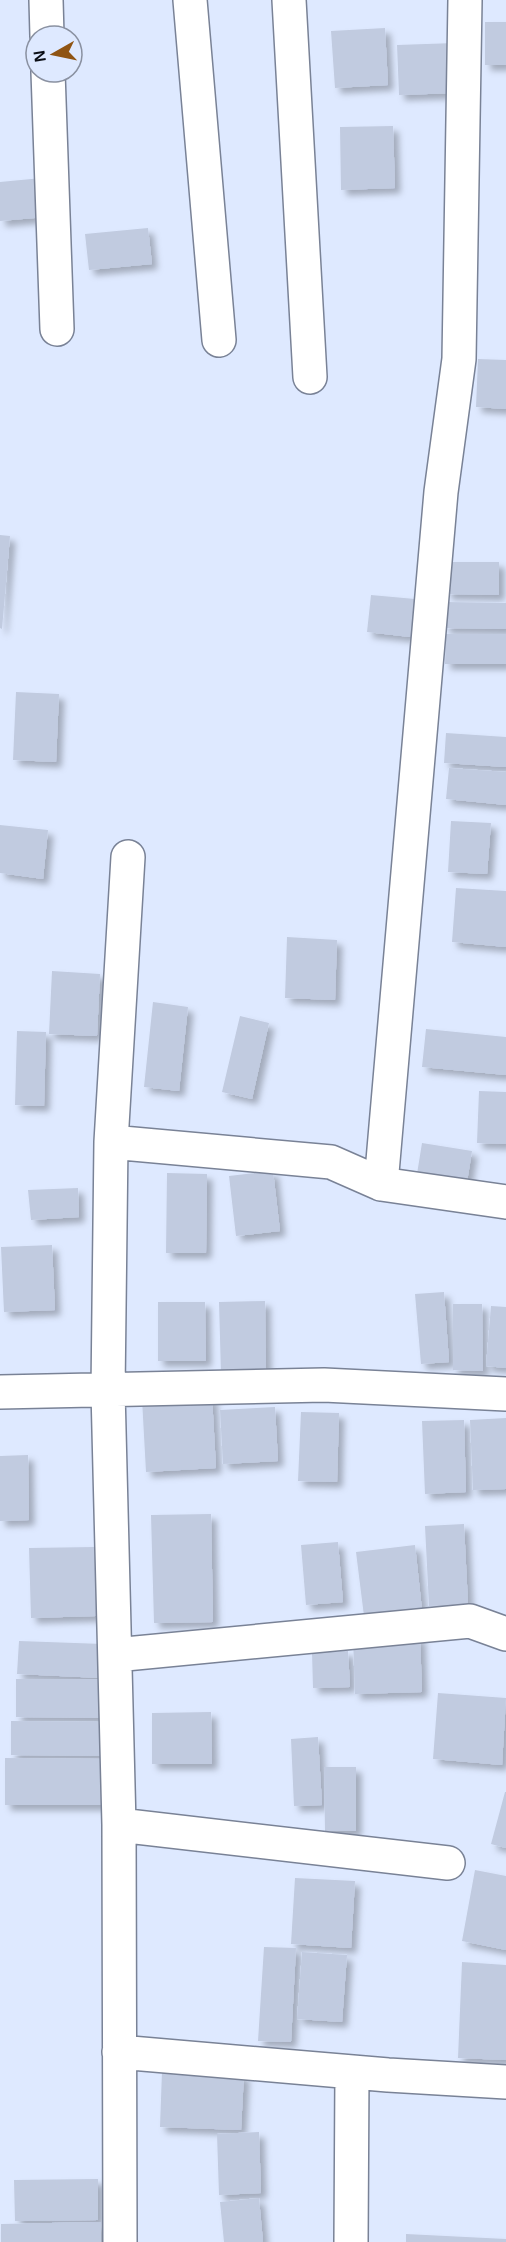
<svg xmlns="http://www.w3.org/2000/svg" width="506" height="2242" font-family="Helvetica,sans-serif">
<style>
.building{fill:#c1cbe0;filter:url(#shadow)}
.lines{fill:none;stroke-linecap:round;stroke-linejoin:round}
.street-casing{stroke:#798296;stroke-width:36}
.street{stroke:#fff;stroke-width:33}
</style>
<defs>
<filter id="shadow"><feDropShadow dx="5.5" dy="5.5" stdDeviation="3" flood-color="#0004"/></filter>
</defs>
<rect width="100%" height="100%" fill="#dee9ff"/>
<path class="building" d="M 485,22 L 506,22 L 506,65 L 485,65 Z
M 385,28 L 388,85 L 335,88 L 331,31 Z
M 455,43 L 457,93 L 399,95 L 397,45 Z
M 393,126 L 395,188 L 341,190 L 340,127 Z
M 42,178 L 46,217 L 0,221 L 0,182 Z
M 148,228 L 152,264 L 89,270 L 85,234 Z
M 478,359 L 506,360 L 506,409 L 476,407 Z
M 0,535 L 10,536 L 2,629 L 0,628 Z
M 446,562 L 499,562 L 499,595 L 446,594 Z
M 371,595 L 415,599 L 410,637 L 367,632 Z
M 445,602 L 506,603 L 506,629 L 444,628 Z
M 446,634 L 506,634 L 506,664 L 445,664 Z
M 16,692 L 59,694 L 56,762 L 13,760 Z
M 446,733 L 506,737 L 506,767 L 444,763 Z
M 449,768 L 506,772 L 506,805 L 446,799 Z
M 451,821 L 491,823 L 487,874 L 448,872 Z
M 0,825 L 48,830 L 43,879 L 0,873 Z
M 456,888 L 506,891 L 506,947 L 452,942 Z
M 287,937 L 337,940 L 335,1000 L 285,998 Z
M 52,971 L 100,974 L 97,1036 L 49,1034 Z
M 153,1002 L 188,1007 L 179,1091 L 144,1087 Z
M 240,1016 L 269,1023 L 252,1099 L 222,1092 Z
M 426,1029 L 506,1037 L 506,1075 L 422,1067 Z
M 17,1031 L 46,1032 L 44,1106 L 15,1105 Z
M 479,1091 L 506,1092 L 506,1144 L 477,1143 Z
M 422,1143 L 472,1151 L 467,1182 L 417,1174 Z
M 273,1171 L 280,1231 L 236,1236 L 229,1176 Z
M 167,1173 L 207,1174 L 206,1253 L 166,1253 Z
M 78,1188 L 79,1217 L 31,1220 L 28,1190 Z
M 52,1245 L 55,1310 L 4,1312 L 1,1247 Z
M 444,1292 L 449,1362 L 421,1364 L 415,1294 Z
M 265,1301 L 266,1373 L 221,1374 L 219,1302 Z
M 158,1302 L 205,1302 L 206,1361 L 158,1361 Z
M 453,1304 L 482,1304 L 483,1371 L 453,1370 Z
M 491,1306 L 506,1307 L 506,1368 L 486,1366 Z
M 212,1396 L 216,1468 L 146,1472 L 142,1399 Z
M 275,1407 L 278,1461 L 223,1464 L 220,1410 Z
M 301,1412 L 339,1413 L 337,1482 L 298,1481 Z
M 506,1418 L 506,1489 L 473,1490 L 470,1420 Z
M 464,1420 L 466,1492 L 425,1494 L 422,1421 Z
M 28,1455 L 29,1520 L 0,1521 L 0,1456 Z
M 211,1514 L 213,1622 L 154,1623 L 151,1515 Z
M 464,1524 L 468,1604 L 429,1606 L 425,1526 Z
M 338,1542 L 343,1602 L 306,1605 L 301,1545 Z
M 415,1545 L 422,1610 L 364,1616 L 356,1552 Z
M 94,1547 L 96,1616 L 31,1618 L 29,1548 Z
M 420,1636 L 422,1692 L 355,1694 L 353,1638 Z
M 19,1641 L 103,1644 L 101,1678 L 17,1674 Z
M 348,1651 L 350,1687 L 313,1688 L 312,1652 Z
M 16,1679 L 103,1679 L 103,1718 L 16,1717 Z
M 438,1693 L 506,1698 L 502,1765 L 433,1759 Z
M 211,1712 L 212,1764 L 152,1764 L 152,1713 Z
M 11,1721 L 102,1722 L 102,1756 L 11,1755 Z
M 318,1737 L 322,1805 L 294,1806 L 291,1739 Z
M 5,1758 L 104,1759 L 104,1805 L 5,1805 Z
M 324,1767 L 356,1767 L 356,1831 L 325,1831 Z
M 505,1792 L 506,1792 L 506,1848 L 491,1844 Z
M 475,1870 L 506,1876 L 506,1950 L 462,1941 Z
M 295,1878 L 355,1881 L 351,1948 L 291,1944 Z
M 264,1947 L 296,1948 L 291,2042 L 258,2041 Z
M 302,1952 L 347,1955 L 342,2022 L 297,2019 Z
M 462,1962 L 506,1965 L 506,2060 L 458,2058 Z
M 162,2071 L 244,2074 L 241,2130 L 160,2127 Z
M 259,2132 L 261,2193 L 219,2195 L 217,2134 Z
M 98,2179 L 98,2220 L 15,2221 L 14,2180 Z
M 259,2198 L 263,2242 L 224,2242 L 220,2202 Z
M 101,2222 L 101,2242 L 1,2242 L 1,2224 Z
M 406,2234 L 506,2239 L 506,2242 L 406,2242 Z"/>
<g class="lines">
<g class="street-casing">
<path id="street" d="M 46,0 L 47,36
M 190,0 L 219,340
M 289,0 L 310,377
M 48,72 L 57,329
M 111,1142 L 331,1162 L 381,1184 L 506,1202
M 381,1184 L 441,492 L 459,359 L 465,0
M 0,1392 L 324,1385 L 506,1394
M 115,1655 L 470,1621 L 506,1634
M 119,1825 L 448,1863
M 119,2052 L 388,2075 L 506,2082
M 120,2242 L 119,1825 L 108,1391 L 111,1142 L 128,857
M 351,2242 L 352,2072"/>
</g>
<use href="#street" class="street"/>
</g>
<g transform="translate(54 54) rotate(261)"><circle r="28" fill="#dee9ff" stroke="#8a91a1" stroke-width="1.5"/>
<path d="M0-4.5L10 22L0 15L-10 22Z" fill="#8f5413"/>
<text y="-9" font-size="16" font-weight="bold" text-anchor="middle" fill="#0b0e15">N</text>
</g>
</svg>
